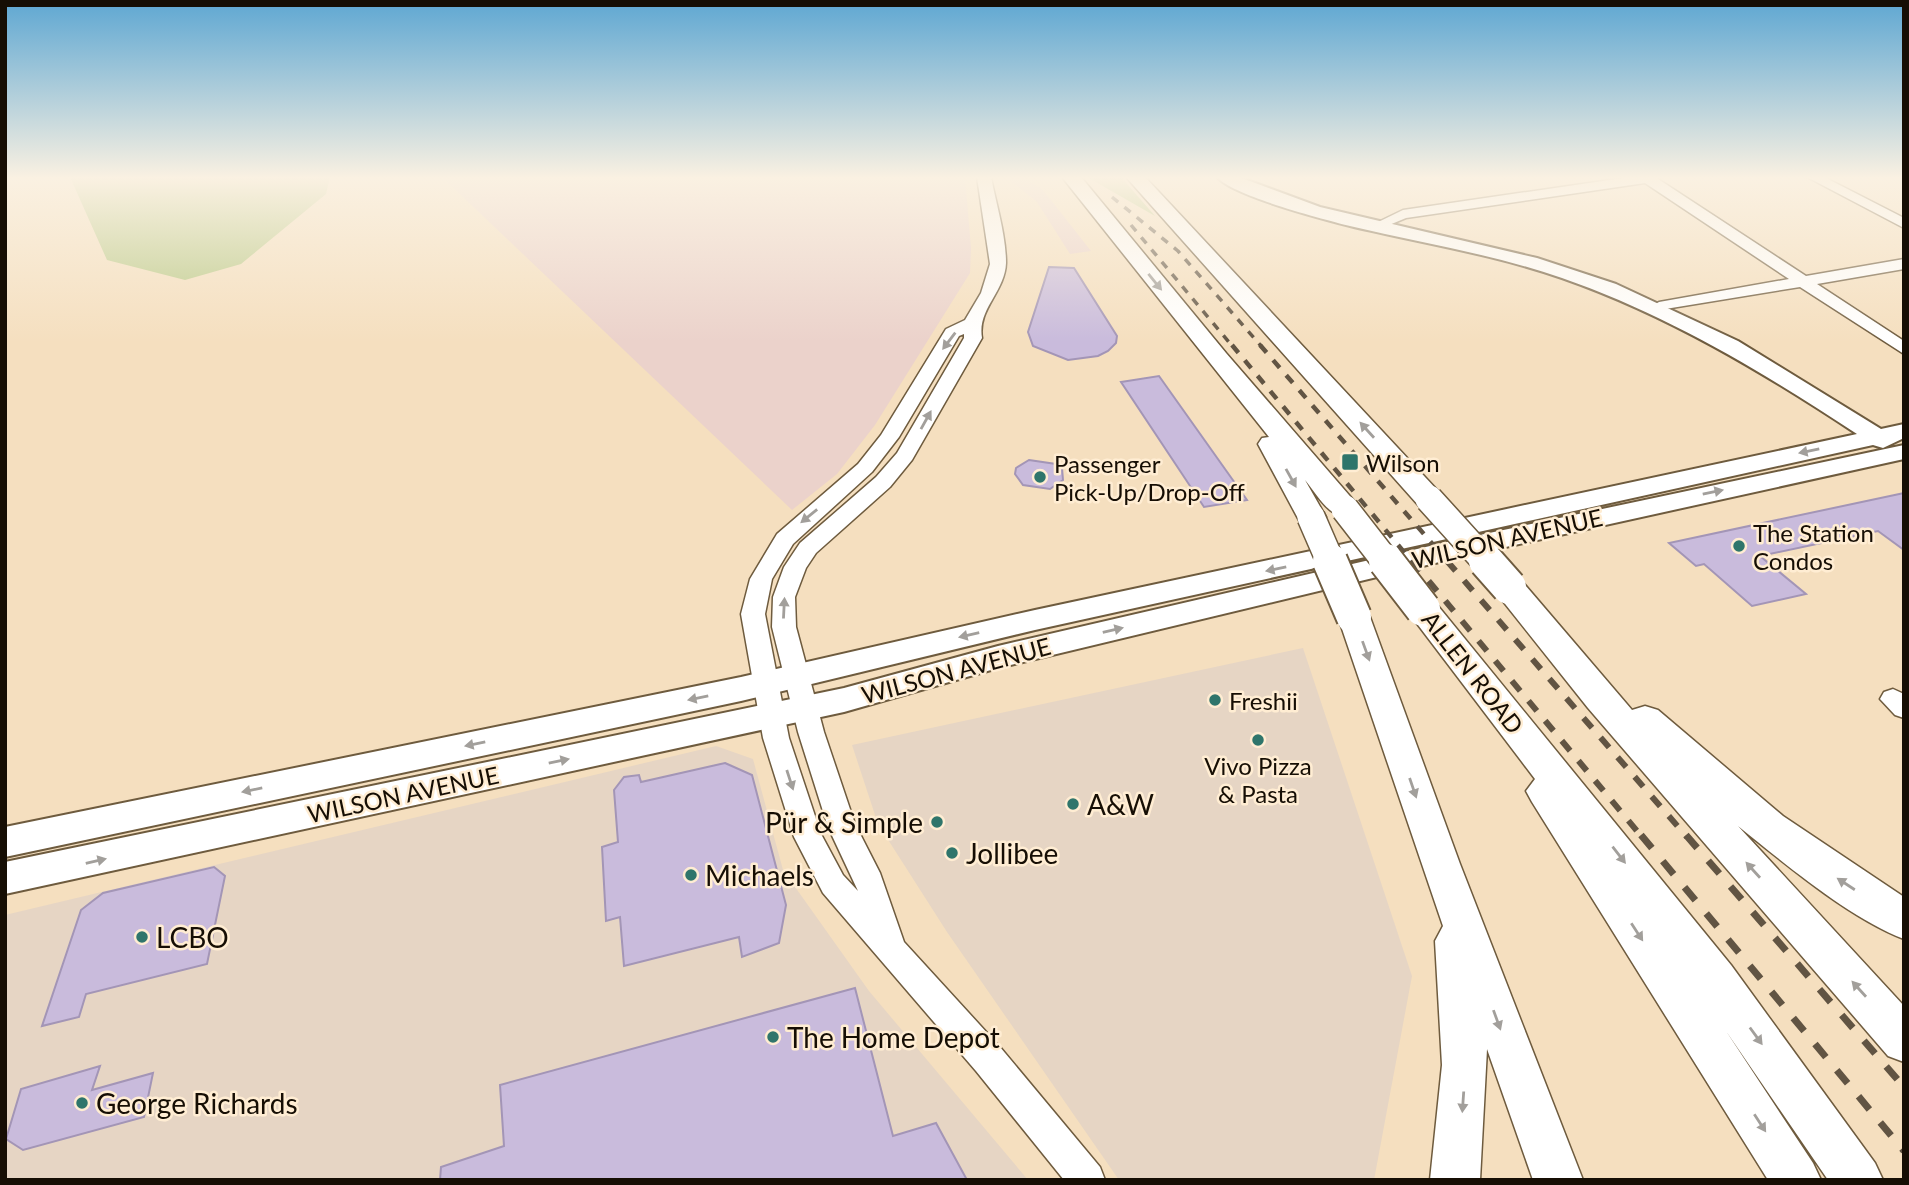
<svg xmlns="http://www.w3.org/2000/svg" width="1909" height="1185" font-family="Lato,sans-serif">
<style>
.commercial{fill:#e6d5c4}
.industrial{fill:#ebd2cb}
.green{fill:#baca89}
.building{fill:#c9bbdc;stroke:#a395b6;stroke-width:2}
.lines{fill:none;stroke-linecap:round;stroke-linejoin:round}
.minor-casing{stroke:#6e5b3e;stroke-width:3}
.major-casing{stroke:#6e5b3e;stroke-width:4}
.highway-casing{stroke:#6e5b3e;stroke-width:3}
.minor{fill:#fff;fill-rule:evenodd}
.major{fill:#fff;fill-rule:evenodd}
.highway{fill:#fff;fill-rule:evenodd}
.rail-far3{stroke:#615443;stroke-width:3.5;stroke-dasharray:8 8;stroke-linecap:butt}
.rail-far2{stroke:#615443;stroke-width:4.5;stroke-dasharray:10 10;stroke-linecap:butt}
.rail-far1{stroke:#615443;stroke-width:6;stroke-dasharray:13 13;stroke-linecap:butt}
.rail{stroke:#615443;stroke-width:7;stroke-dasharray:17 17;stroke-linecap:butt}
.highway-bridge-far1-casing{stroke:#6e5b3e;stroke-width:30;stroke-linecap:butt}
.highway-bridge-casing{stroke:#6e5b3e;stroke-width:38;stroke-linecap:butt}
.highway-bridge-far1{stroke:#fff;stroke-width:27}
.highway-bridge{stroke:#fff;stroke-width:34}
.oneway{fill:#a29f9b}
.poi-dot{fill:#2f756b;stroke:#ffedd3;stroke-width:2.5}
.labels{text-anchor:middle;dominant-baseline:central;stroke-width:5;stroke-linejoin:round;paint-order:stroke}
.poi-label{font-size:24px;fill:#160e04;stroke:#ffedd3;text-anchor:start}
.street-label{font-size:24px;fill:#160e04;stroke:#ffedd3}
.near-poi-label{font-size:28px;fill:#160e04;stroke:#ffedd3;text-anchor:start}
</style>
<rect width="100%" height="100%" fill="#f5dfbf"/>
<path class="commercial" d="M 1303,648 L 1412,976 L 1374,1180 L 1119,1180 L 947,932 L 878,824 L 852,745 Z
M 716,746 L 753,759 L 783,870 L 869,991 L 1028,1180 L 5,1180 L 5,915 Z"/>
<path class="industrial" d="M 442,177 L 965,177 L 971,248 L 970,273 L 875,425 L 837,474 L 792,510 Z
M 1006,177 L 1024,177 L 1043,190 L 1091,251 L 1070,254 L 1037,202 Z"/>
<path class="green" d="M 70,177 L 330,177 L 326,194 L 241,264 L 185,280 L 107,260 Z
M 1087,177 L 1121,177 L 1155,216 Z"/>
<path class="building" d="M 1049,267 L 1074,268 L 1117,336 L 1116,343 L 1108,351 L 1098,356 L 1068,360 L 1033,346 L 1028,332 Z
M 1159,376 L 1247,500 L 1204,507 L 1121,382 Z
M 1029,460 L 1056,464 L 1062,468 L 1063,480 L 1050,489 L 1023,485 L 1015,474 L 1016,468 Z
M 1904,493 L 1904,550 L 1878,531 L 1760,556 L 1806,594 L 1752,606 L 1704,564 L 1696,566 L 1669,543 Z
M 725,763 L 752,775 L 786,905 L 779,943 L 742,957 L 739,937 L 624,966 L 620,917 L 606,921 L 602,847 L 618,842 L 614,790 L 624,777 L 639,775 L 641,782 Z
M 214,867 L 225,876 L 207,964 L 86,994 L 79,1017 L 42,1026 L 81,910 L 103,893 Z
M 855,988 L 893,1136 L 936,1123 L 967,1180 L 440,1180 L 441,1167 L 504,1146 L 500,1085 Z
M 100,1066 L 92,1090 L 153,1073 L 144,1117 L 23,1150 L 6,1139 L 21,1089 Z"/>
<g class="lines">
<g class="minor-casing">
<path id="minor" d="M 977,177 L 991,177 C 996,204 1006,235 1006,263 C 1005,292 977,309 982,338 L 912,460 L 890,487 L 816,553 L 806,568 L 795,597 L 796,627 L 824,732 L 855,824 L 880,873 L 904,942 L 1000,1047 L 1100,1167 L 1105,1180 L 1064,1180 L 976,1071 L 823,893 L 794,837 L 763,738 L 741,614 L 750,579 L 777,534 L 858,464 L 881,435 L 946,329 L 965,320 L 981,293 L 990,264 ZM 964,334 L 964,338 L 897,453 L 876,477 L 800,543 L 784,567 L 773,597 L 772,627 L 798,732 L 828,827 L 858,891 L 843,875 L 821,834 L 789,738 L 765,614 L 772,579 L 793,544 L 872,472 L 899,437 L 959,336 Z
M 1630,177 L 1655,177 L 1806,276 L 1904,259 L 1904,269 L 1817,284 L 1904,341 L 1904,354 L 1800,287 L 1653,311 L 1651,307 L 1659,302 L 1789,279 L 1645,183 L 1406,218 L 1377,230 L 1370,226 L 1403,210 Z
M 1807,177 L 1824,177 L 1904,218 L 1904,228 Z
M 1893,689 L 1904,694 L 1904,718 L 1895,715 L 1880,699 L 1884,692 Z"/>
</g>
<g class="major-casing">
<path id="major" d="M 1217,177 L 1239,177 L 1320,207 L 1537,258 L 1616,284 L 1738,341 L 1881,429 L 1904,424 L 1904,438 L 1883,448 L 1873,445 L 1035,630 L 741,701 L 5,857 L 5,827 L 741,677 L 1035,610 L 1857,434 C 1763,372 1668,315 1562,278 C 1493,254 1421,243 1350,226 C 1323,219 1233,196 1217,177 Z
M 1904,445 L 1904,459 L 1456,558 L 998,668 L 844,712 L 5,894 L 5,862 L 844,688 L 998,646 L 1456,540 Z"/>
</g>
<g class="highway-casing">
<path id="highway" d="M 1062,177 L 1081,177 L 1226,353 L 1355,502 L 1359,509 L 1355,516 C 1331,522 1319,497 1305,480 L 1326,517 L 1321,524 L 1311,527 L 1301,524 L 1258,444 L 1262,438 L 1269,437 Z
M 1126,177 L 1145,177 L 1439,492 L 1443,499 L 1439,506 L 1429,508 L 1419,506 Z
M 1509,576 L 1520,579 L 1632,710 L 1645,706 L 1658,710 L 1783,816 L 1904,897 L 1904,939 C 1849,918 1784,863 1738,826 L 1904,1006 L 1904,1062 L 1888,1056 L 1588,708 L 1498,595 L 1493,587 L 1498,579 Z
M 1423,598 L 1434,601 L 1731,965 L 1875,1163 L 1883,1180 L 1828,1180 L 1726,1031 L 1813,1163 L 1821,1180 L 1768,1180 L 1532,802 L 1526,791 L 1535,779 L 1412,617 L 1407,609 L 1412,601 Z
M 1354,605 L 1365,609 L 1370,617 L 1460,864 L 1583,1180 L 1533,1180 L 1487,1049 L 1480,1180 L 1430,1180 L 1442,1065 L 1435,941 L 1443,926 L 1338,617 L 1343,609 Z"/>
</g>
<use href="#minor" class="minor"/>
<use href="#major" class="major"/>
<use href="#highway" class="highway"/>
<path class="rail-far3" d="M 1112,197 L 1178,251 L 1262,347
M 1131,225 L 1233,347"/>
<path class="rail-far2" d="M 1232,345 L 1413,563
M 1260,345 L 1449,563"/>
<path class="rail-far1" d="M 1412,561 L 1642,837
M 1447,561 L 1687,837"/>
<path class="rail" d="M 1641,835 L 1904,1151
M 1686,835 L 1904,1087"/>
<g class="highway-bridge-far1-casing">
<path id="highway-bridge-far1" d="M 1429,499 L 1487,563
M 1345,509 L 1387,563
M 1311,517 L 1331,563"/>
</g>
<g class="highway-bridge-casing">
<path id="highway-bridge" d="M 1330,561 L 1354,617
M 1386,561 L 1423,609
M 1486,561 L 1509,587"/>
</g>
<use href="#highway-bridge-far1" class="highway-bridge-far1"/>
<use href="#highway-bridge" class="highway-bridge"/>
</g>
<defs><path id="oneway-solid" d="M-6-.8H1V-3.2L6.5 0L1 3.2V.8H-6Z" transform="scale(1.75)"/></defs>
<g class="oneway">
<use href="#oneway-solid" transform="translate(1155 282) rotate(51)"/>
<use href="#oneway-solid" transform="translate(949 341) rotate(127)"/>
<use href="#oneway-solid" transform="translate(926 420) rotate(-61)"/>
<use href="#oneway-solid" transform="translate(1367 430) rotate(-132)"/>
<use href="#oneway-solid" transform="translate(1809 451) rotate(168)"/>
<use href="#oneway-solid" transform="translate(1291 478) rotate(61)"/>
<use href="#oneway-solid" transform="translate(1713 492) rotate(-12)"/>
<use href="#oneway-solid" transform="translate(809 516) rotate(141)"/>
<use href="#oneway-solid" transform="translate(1276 569) rotate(168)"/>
<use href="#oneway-solid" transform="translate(784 608) rotate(-87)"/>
<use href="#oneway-solid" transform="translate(1113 630) rotate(-13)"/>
<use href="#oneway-solid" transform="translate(969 635) rotate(167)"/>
<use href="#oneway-solid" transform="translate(1366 651) rotate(70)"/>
<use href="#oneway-solid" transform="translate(698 698) rotate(168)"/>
<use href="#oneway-solid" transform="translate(475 744) rotate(168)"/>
<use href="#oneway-solid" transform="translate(559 761) rotate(-12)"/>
<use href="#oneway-solid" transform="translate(790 780) rotate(72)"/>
<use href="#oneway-solid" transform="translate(1413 788) rotate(71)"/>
<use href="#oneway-solid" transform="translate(252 790) rotate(168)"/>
<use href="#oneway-solid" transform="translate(1619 855) rotate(52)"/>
<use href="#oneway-solid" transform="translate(96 861) rotate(-13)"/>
<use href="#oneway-solid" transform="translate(1753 870) rotate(-132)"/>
<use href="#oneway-solid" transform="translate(1846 884) rotate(-147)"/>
<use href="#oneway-solid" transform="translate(1637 932) rotate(57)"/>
<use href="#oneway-solid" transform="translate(1859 989) rotate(-132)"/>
<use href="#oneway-solid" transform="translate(1497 1020) rotate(70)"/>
<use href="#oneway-solid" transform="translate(1756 1036) rotate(54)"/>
<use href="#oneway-solid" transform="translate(1463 1102) rotate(94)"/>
<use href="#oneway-solid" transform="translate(1760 1123) rotate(57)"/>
</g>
<linearGradient id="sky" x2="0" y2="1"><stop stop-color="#5ea7d2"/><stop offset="0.52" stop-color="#faf1e2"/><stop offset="1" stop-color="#faf1e2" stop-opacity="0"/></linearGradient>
<rect width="1909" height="342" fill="url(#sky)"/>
<g class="poi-dot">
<rect x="1341" y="453" width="18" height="18" rx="3.5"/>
<circle cx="1040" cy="477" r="7"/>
<circle cx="1739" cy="546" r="7"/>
<circle cx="1215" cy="700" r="7"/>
<circle cx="1258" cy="740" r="7"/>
<circle cx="1073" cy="804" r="7"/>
<circle cx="937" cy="822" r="7"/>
<circle cx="952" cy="853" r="7"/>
<circle cx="691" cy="875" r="7"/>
<circle cx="142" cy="937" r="7"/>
<circle cx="773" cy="1037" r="7"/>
<circle cx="82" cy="1103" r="7"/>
</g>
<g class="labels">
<g class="poi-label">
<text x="1366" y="462">Wilson</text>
<text x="1054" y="463">Passenger<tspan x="1054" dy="28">Pick-Up/Drop-Off</tspan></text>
<text x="1753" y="532">The Station<tspan x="1753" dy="28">Condos</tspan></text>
<text x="1229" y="700">Freshii</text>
<text x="1258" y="765" text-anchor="middle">Vivo Pizza<tspan x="1258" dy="28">&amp; Pasta</tspan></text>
</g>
<g class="street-label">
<text transform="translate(1507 538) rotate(-13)">WILSON AVENUE</text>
<text transform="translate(956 670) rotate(-15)">WILSON AVENUE</text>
<text transform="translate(1473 672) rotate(52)">ALLEN ROAD</text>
<text transform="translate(403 794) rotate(-12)">WILSON AVENUE</text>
</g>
<g class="near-poi-label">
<text x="1087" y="804">A&amp;W</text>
<text x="923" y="822" text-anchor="end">Pür &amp; Simple</text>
<text x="966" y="853">Jollibee</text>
<text x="705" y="875">Michaels</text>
<text x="156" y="937">LCBO</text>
<text x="787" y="1037">The Home Depot</text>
<text x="96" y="1103">George Richards</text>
</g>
</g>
<rect width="1909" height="1185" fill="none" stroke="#160e04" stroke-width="14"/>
</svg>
